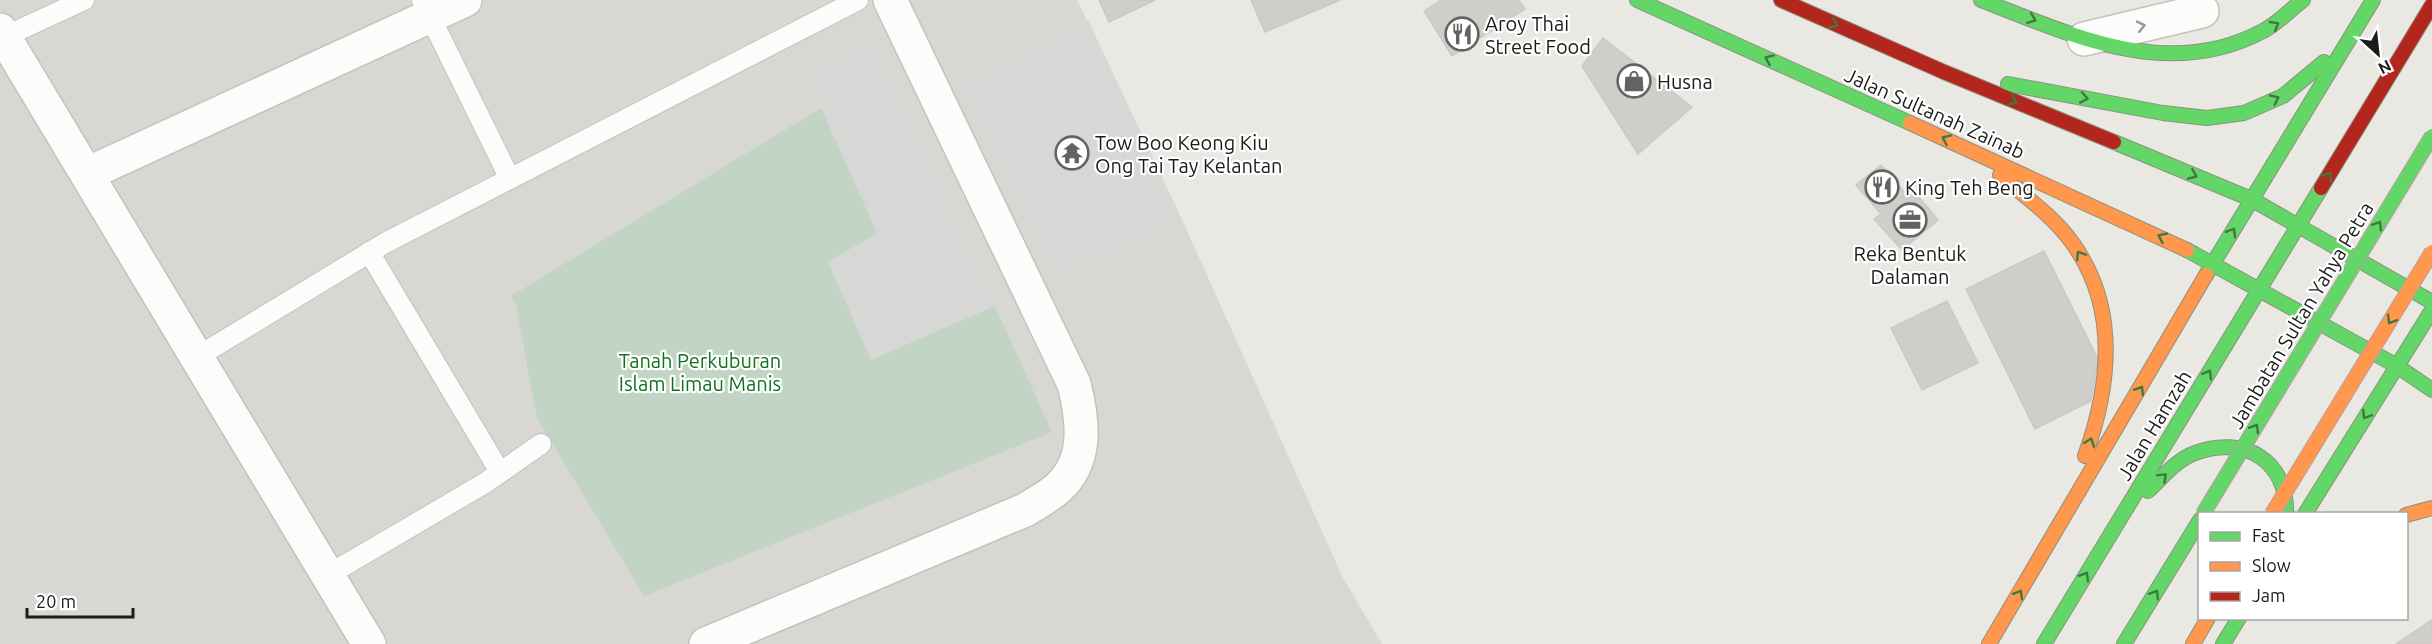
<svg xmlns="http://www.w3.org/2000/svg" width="2432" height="644" font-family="Ubuntu,sans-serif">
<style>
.residential{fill:#d8d7d4}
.religious{fill:#d7d7d5}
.cemetery{fill:#c2d4c3}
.building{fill:#d0ceca;stroke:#ccc9c5;stroke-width:1.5}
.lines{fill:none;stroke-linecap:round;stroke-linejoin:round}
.lane-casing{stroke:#c2c2bf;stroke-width:22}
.street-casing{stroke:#c2c2bf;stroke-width:36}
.fast-casing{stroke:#8f917d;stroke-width:16}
.slow-casing{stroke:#8f917d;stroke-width:16}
.jam-casing{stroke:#8f917d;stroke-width:16}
.lane{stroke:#fcfcfb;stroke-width:20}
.street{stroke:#fcfcfb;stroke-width:33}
.fast{stroke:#63d668;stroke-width:14}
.slow{stroke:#ff974d;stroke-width:14}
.jam{stroke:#b3261e;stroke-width:14}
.fast-bridge-casing{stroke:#bc9da3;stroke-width:16;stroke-linecap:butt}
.slow-bridge-casing{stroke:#bc9da3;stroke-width:16;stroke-linecap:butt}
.fast-bridge{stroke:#63d668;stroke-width:14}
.slow-bridge{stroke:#ff974d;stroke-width:14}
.oneway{stroke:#3f7842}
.oneway2{stroke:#979796}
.labels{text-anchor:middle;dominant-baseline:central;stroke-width:4.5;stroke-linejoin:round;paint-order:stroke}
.poi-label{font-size:20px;fill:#1b1b1b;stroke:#fff;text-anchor:start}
.street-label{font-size:20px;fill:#1b1b1b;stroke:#fff}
.park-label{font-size:20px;fill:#10711e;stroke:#fff}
</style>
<rect width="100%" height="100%" fill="#e9e8e3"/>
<path class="residential" d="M 0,0 L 1077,0 L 1184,224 L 1343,578 L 1382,644 L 0,644 Z"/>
<path class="religious" d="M 1088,20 L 1184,224 L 1053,275 L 959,82 Z
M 874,39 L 995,306 L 872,360 L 828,262 L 877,232 L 804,71 Z"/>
<path class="cemetery" d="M 821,108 L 877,233 L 828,262 L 871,360 L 995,306 L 1052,432 L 644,596 L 537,418 L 516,305 L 511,296 Z"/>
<path class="building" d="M 1099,0 L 1155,0 L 1109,22 Z
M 1251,0 L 1340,0 L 1265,32 Z
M 1441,0 L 1519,0 L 1525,9 L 1452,56 L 1424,11 Z
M 1603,38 L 1692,107 L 1638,154 L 1582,66 Z
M 1881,165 L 1906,194 L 1912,189 L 1938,220 L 1902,250 L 1874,219 L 1881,214 L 1856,185 Z
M 2044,251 L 2098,359 L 2091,401 L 2035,429 L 1966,289 Z
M 1947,301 L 1978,363 L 1922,390 L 1891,328 Z
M 2432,620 L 2432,644 L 2396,644 Z"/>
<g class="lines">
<g class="lane-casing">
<path id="lane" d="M 422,0 L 510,179
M 4,37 L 84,0
M 369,252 L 500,472
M 197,357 L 385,243 L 858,0
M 328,575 L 485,483 L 541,444"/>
</g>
<g class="street-casing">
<path id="street" d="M 0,30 L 369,644
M 2084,39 L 2202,11
M 87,174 L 465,0
M 706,644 L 1025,510 C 1036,503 1048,497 1057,489 C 1089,461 1083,420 1074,384 L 890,0"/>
</g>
<g class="fast-casing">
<path id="fast" d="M 1637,0 L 1910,123
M 1981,0 C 2072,35 2168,82 2263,31 C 2277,24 2290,10 2303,0
M 2008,84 L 2163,113 L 2207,118 L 2244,113 L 2283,96 L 2324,62
M 2114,142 L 2251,199 L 2432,302
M 2187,250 L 2397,366 L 2432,390
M 2206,275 L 2373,0
M 2148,491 C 2162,478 2176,460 2195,453 C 2244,435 2288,460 2286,514
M 2305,514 L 2432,310
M 2044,644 L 2321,188
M 2124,644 L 2200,520
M 2223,644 L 2239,618"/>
</g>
<g class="slow-casing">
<path id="slow" d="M 1910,123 L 2187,250
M 2000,175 C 2024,196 2052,215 2071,241 C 2119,306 2111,384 2085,456
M 2406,515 L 2432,508
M 1989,644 L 2206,275
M 2193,644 L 2208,618"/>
</g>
<g class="jam-casing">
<path id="jam" d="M 1781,0 L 1944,72 L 2114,142
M 2321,188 L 2432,5"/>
</g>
<use href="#lane" class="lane"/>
<use href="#street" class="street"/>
<use href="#fast" class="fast"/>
<use href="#slow" class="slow"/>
<use href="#jam" class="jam"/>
<g class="fast-bridge-casing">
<path id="fast-bridge" d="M 2203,514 L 2432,136"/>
</g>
<g class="slow-bridge-casing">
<path id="slow-bridge" d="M 2272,514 L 2432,252"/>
</g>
<use href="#fast-bridge" class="fast-bridge"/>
<use href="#slow-bridge" class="slow-bridge"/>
</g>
<defs><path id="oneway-chevron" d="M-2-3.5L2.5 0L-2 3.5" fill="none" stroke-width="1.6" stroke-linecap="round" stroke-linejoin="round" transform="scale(1.5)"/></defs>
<g class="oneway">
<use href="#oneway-chevron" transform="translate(2032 19) rotate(21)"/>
<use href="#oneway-chevron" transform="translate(1834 24) rotate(24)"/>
<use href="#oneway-chevron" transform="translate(2275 25) rotate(-31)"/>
<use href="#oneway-chevron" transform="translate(1769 59) rotate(-156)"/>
<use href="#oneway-chevron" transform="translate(2084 98) rotate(11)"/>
<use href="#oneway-chevron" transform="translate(2275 99) rotate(-25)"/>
<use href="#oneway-chevron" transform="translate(2013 101) rotate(23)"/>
<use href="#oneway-chevron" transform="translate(1946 139) rotate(-156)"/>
<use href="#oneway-chevron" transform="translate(2193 175) rotate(23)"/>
<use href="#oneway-chevron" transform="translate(2328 176) rotate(-59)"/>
<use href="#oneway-chevron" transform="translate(2378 225) rotate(-59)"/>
<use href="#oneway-chevron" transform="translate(2232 232) rotate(-60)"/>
<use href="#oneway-chevron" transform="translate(2162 237) rotate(-155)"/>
<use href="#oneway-chevron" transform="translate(2080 255) rotate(-123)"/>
<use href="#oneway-chevron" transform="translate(2391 320) rotate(121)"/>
<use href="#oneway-chevron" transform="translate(2208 374) rotate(-59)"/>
<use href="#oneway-chevron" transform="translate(2140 390) rotate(-59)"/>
<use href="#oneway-chevron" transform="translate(2366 415) rotate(122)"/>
<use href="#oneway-chevron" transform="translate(2255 428) rotate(-59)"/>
<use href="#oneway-chevron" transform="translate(2090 442) rotate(-70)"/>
<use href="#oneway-chevron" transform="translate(2163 477) rotate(-44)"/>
<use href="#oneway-chevron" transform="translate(2085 576) rotate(-59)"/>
<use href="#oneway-chevron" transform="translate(2019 594) rotate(-59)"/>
<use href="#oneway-chevron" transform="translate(2155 594) rotate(-59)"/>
</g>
<use class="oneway2" href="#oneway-chevron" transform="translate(2141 26) rotate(-13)"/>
<defs>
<g id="restaurant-ring" transform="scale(1.725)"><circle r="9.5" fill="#fff" stroke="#636361" stroke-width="1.5"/><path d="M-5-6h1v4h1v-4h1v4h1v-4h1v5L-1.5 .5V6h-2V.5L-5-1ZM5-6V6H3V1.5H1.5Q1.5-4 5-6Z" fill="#636361"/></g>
<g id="shop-ring" transform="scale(1.725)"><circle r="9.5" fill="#fff" stroke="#636361" stroke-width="1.5"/><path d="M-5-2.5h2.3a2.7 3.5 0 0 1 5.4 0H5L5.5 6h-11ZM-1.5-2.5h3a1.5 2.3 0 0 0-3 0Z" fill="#636361"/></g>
<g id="temple-ring" transform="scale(1.725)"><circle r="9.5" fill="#fff" stroke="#636361" stroke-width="1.5"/><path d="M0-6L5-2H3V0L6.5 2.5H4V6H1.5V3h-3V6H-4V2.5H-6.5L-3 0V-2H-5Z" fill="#636361"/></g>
<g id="office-ring" transform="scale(1.725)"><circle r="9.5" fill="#fff" stroke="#636361" stroke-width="1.5"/><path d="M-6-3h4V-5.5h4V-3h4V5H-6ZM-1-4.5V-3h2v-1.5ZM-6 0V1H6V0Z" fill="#636361"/></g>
</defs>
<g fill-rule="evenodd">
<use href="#restaurant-ring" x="1462" y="34"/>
<use href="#shop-ring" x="1634" y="81"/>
<use href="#temple-ring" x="1072" y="153"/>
<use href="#restaurant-ring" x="1882" y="187"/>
<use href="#office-ring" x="1910" y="220"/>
</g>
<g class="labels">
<g class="poi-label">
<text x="1485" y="23">Aroy Thai<tspan x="1485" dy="23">Street Food</tspan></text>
<text x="1657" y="81">Husna</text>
<text x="1095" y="142">Tow Boo Keong Kiu<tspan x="1095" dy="23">Ong Tai Tay Kelantan</tspan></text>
<text x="1905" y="187">King Teh Beng</text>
<text x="1910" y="253" text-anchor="middle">Reka Bentuk<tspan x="1910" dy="23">Dalaman</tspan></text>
</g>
<g class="street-label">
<text transform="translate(1935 113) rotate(24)">Jalan Sultanah Zainab</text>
<text transform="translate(2301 315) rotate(-59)">Jambatan Sultan Yahya Petra</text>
<text transform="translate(2154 425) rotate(-59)">Jalan Hamzah</text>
</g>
<g class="park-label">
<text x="700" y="360">Tanah Perkuburan<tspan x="700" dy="23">Islam Limau Manis</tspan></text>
</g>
</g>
<rect x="2198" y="512" width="210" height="108" fill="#ffffff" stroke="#a4a4a4" stroke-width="1.5"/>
<rect x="2210" y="532" width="30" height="9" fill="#63d668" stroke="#a4a4a4" stroke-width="1.5"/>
<text x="2252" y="542" font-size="18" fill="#1b1b1b">Fast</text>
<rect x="2210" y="562" width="30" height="9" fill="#ff974d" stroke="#a4a4a4" stroke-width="1.5"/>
<text x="2252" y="572" font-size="18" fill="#1b1b1b">Slow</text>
<rect x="2210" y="592" width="30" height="9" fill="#b3261e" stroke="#a4a4a4" stroke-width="1.5"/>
<text x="2252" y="602" font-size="18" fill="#1b1b1b">Jam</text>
<g transform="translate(2378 54) rotate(153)" stroke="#ffffff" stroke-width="4.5" paint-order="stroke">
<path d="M0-4.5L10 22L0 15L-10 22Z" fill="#1b1b1b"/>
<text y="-9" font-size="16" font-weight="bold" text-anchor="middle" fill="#1b1b1b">N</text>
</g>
<path d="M27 608v9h106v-9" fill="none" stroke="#1b1b1b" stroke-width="3"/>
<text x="36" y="608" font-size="18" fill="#1b1b1b" stroke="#ffffff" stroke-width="4.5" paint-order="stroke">20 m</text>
</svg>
